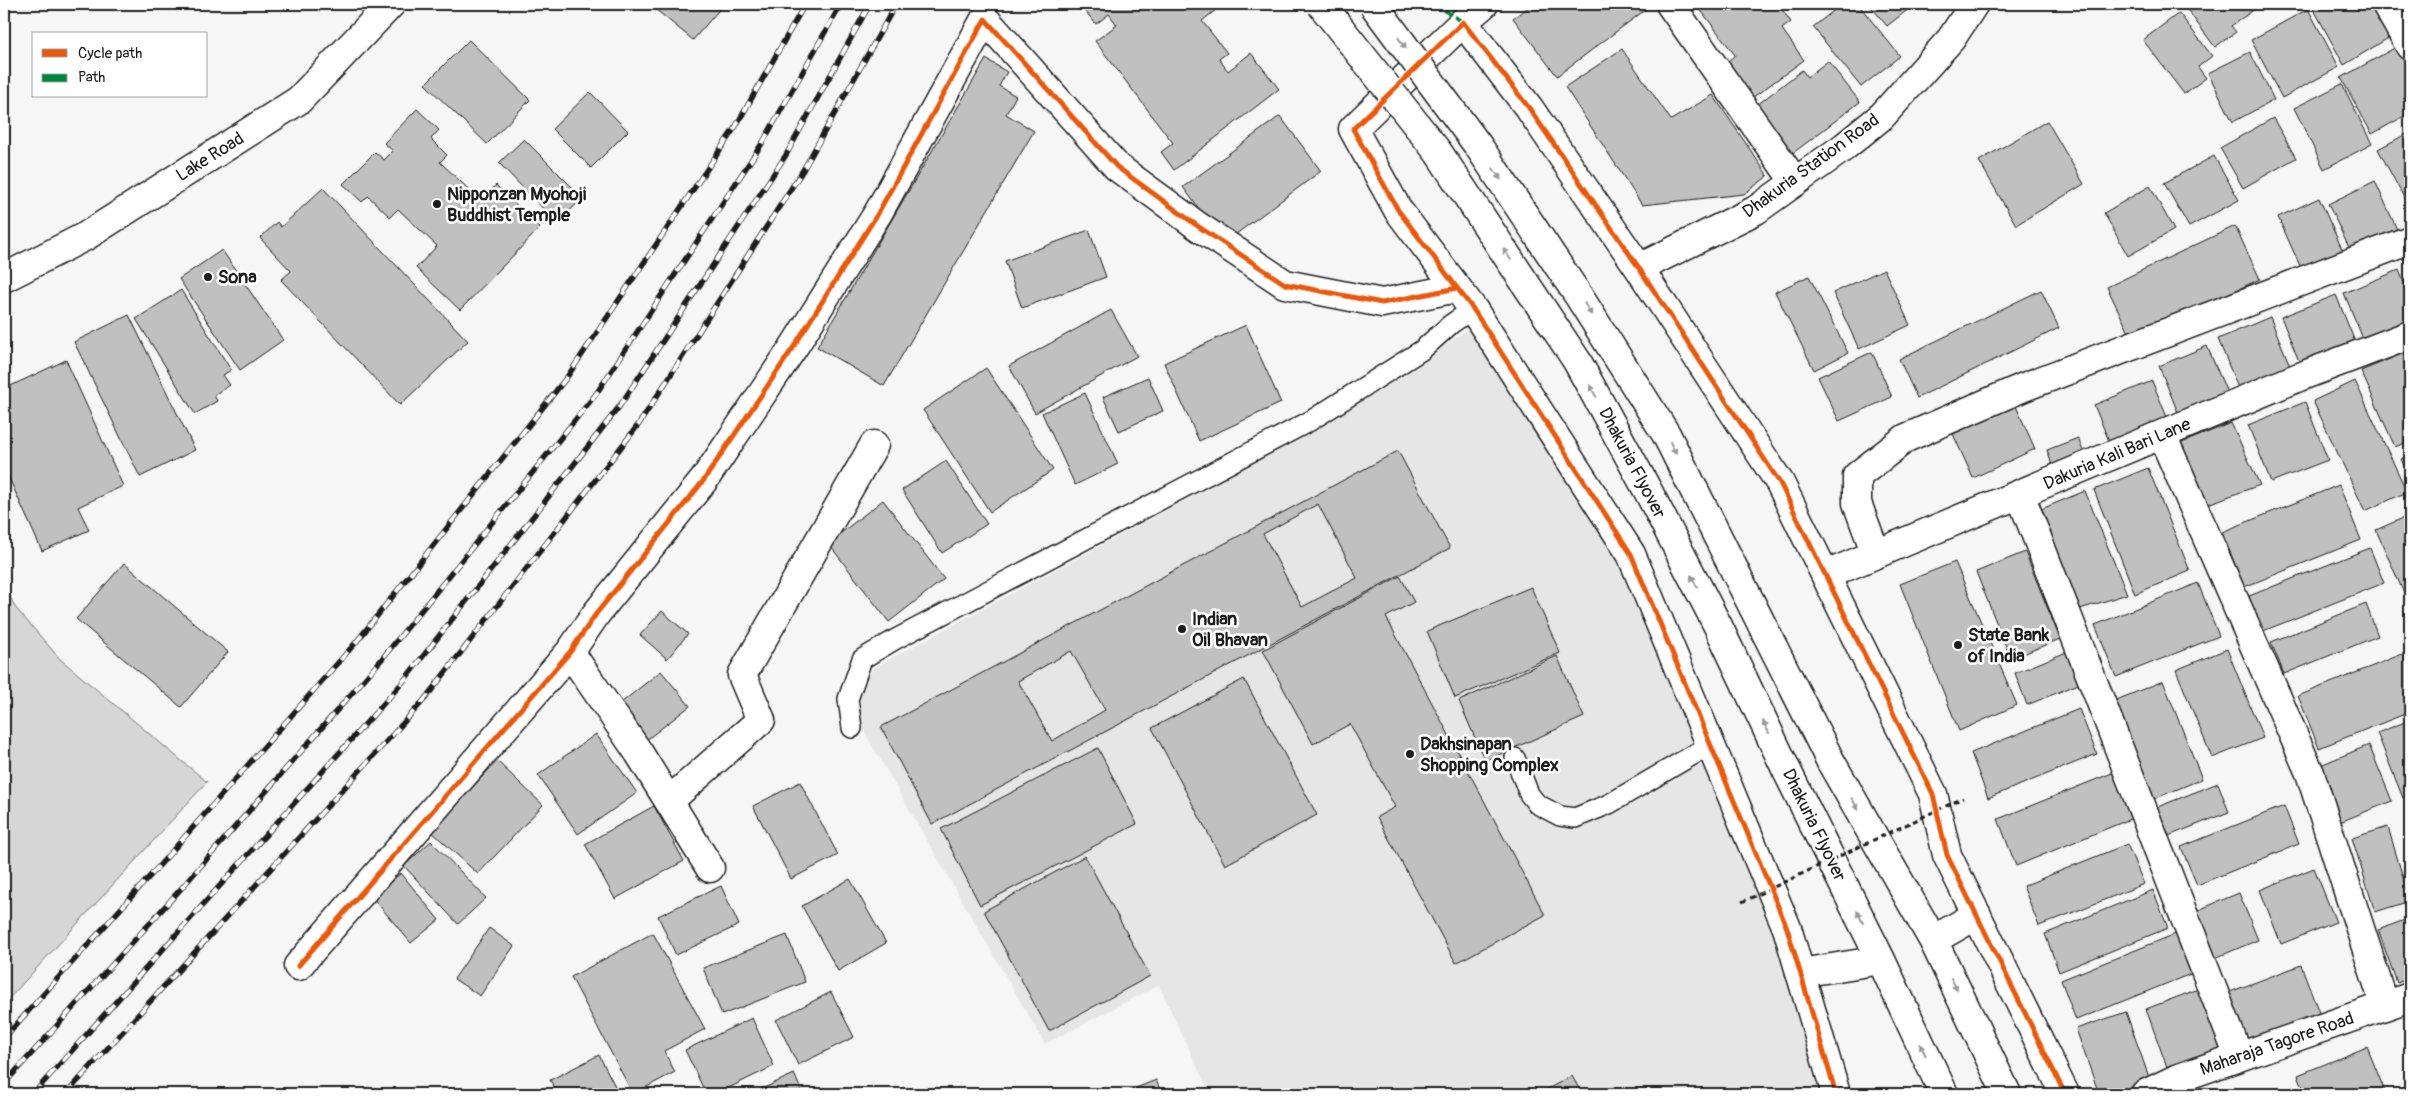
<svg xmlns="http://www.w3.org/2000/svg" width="2414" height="1098" font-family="Pangolin,sans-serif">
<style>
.built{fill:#e6e6e6}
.green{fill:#d6d6d6;stroke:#797979}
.building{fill:#c0c0c0;stroke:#1c1c1c;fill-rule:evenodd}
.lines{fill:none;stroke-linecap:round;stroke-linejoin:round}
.service-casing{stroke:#1c1c1c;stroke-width:22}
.minor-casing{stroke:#1c1c1c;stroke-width:31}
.tertiary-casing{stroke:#1c1c1c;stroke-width:31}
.primary-casing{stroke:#1c1c1c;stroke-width:31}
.service{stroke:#fff;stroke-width:19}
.minor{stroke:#fff;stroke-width:28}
.tertiary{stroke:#fff;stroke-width:28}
.primary{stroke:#fff;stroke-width:28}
.rail-casing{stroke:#1c1c1c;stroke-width:5.5}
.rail{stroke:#fff;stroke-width:4;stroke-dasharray:11;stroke-linecap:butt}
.primary-bridge-casing{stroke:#1c1c1c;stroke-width:31;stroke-linecap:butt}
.path-bridge{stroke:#1c1c1c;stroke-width:3;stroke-dasharray:5 4;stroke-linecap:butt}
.primary-bridge{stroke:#fff;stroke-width:28}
.quiet{stroke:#00873e;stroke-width:4;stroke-dasharray:8 4;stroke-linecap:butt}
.cycleway-casing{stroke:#fff;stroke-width:8}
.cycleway{stroke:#e8590c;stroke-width:5}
.oneway{fill:#999}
.poi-dot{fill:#1c1c1c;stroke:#fff;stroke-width:2}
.labels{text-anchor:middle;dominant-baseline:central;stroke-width:5;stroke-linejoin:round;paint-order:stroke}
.street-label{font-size:18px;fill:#1c1c1c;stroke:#fff}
.poi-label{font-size:18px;font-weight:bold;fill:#1c1c1c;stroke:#fff;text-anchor:start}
</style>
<rect width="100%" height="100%" fill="#f6f6f6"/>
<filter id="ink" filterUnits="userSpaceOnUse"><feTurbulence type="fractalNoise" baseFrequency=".02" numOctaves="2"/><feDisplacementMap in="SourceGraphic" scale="10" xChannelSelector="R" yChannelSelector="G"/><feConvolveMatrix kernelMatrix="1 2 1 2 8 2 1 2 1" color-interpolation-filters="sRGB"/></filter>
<g filter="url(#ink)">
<path class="built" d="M 1469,328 L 1620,552 L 1845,1094 L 1210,1094 L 1159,985 L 1045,1044 L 862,728 L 857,698 L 873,668 L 1200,492 L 1381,390 Z"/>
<path class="green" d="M 4,584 L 15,607 L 60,659 L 207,782 L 4,1004 Z"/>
<path class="building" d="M 649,4 L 724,4 L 693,40 Z
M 1079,4 L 1213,4 L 1217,9 L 1202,21 L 1227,53 L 1219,59 L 1228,71 L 1251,53 L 1279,89 L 1174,170 L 1161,152 L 1173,143 L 1095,41 L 1117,25 L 1109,14 L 1096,24 Z
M 1533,4 L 1653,4 L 1557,76 L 1513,18 Z
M 1696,4 L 1778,4 L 1791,22 L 1782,29 L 1804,60 L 1752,98 L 1726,63 L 1735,55 Z
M 1842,4 L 1858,4 L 1900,56 L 1861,87 L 1813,27 Z
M 1869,4 L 1915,4 L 1887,26 Z
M 2183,4 L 2258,4 L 2259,6 L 2231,26 L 2236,32 L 2215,47 Z
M 2311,4 L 2378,4 L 2395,34 L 2344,65 Z
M 2308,9 L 2339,67 L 2282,98 L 2251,40 Z
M 2179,13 L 2212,56 L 2198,67 L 2206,78 L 2184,94 L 2143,40 Z
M 469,40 L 530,100 L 487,144 L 425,84 Z
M 2405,42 L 2410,52 L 2410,113 L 2372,134 L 2341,78 Z
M 1622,49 L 1671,120 L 1713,95 L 1768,176 L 1744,194 L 1642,205 L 1565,87 Z
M 2250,52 L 2274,100 L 2233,122 L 2208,73 Z
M 986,59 L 1007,72 L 999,86 L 1016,96 L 1006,114 L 1034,131 L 884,386 L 817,347 Z
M 1828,61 L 1860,102 L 1793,153 L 1757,105 L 1802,70 L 1807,77 Z
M 2342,84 L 2372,144 L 2324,169 L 2294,108 Z
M 590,92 L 628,131 L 591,168 L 552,129 Z
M 417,109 L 439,130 L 431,139 L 447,155 L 440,162 L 481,201 L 496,185 L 540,228 L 460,310 L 416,268 L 437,246 L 398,209 L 390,217 L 368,196 L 362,202 L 343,184 L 375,152 L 384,160 L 393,151 L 384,143 Z
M 1280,116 L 1321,171 L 1224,243 L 1183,187 Z
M 2273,118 L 2296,158 L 2243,188 L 2220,148 Z
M 2047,121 L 2084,184 L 2016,225 L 1979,161 Z
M 2410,132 L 2410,209 L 2378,149 Z
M 524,139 L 583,198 L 557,223 L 499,163 Z
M 2214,156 L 2239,200 L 2189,227 L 2164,183 Z
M 2375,181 L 2400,236 L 2354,258 L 2328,204 Z
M 2150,186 L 2174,230 L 2128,256 L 2104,213 Z
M 323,188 L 468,341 L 400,405 L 281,280 L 291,271 L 260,238 L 277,222 L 281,227 Z
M 2319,198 L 2346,258 L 2305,277 L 2278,217 Z
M 2235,226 L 2260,279 L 2132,339 L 2107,287 Z
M 1089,230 L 1106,277 L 1022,308 L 1005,261 Z
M 222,250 L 283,340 L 240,370 L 179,279 Z
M 1884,269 L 1910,325 L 1859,349 L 1833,293 Z
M 2399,270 L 2410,298 L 2410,322 L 2364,341 L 2344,293 Z
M 1809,276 L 1848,353 L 1814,370 L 1775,292 Z
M 181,290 L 231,370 L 223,375 L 230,385 L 214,395 L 217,401 L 195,414 L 136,319 Z
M 2041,290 L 2059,328 L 1917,398 L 1899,359 Z
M 2336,295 L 2358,349 L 2303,371 L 2281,317 Z
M 1111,310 L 1137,356 L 1035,413 L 1009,366 Z
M 129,315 L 195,450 L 140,477 L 74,342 Z
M 2270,317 L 2293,373 L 2241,395 L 2218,339 Z
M 1246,325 L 1281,403 L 1199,441 L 1164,363 Z
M 2207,346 L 2228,395 L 2179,415 L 2159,366 Z
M 1872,352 L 1892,397 L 1839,421 L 1818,377 Z
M 2404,353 L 2410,366 L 2410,441 L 2395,447 L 2361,371 Z
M 66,360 L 123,486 L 78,507 L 89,530 L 42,551 L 4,467 L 4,389 Z
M 986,368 L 1053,470 L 990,512 L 923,410 Z
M 1148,377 L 1163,411 L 1119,431 L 1103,397 Z
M 2152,381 L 2167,417 L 2109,441 L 2094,405 Z
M 2355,381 L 2407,492 L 2365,511 L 2313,401 Z
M 1085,393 L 1118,464 L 1075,485 L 1042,413 Z
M 2305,402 L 2328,460 L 2271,482 L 2248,425 Z
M 2015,404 L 2035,449 L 1973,478 L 1953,434 Z
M 2231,423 L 2260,485 L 2205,505 L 2179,444 Z
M 2078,438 L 2087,462 L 2055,474 L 2047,450 Z
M 1398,451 L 1450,548 L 932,824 L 881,727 ZM 1318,504 L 1357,578 L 1302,607 L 1263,534 ZM 1071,651 L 1105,710 L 1052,741 L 1018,681 Z
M 2410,454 L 2410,479 L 2401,459 Z
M 946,461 L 987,524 L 942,553 L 902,490 Z
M 2148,468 L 2190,571 L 2135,594 L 2094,490 Z
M 2339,485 L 2361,540 L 2244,587 L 2222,532 Z
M 2085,491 L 2127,594 L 2077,610 L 2039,510 Z
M 883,500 L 944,579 L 889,622 L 828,543 Z
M 2410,515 L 2410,607 L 2376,530 Z
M 2370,548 L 2384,583 L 2258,633 L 2244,598 Z
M 2025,552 L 2060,639 L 2011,659 L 1976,572 Z
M 1955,562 L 2017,705 L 1959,731 L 1900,584 Z
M 124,563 L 228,652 L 181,707 L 76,619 Z
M 1400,576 L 1414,602 L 1386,617 L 1545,915 L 1456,963 L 1377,817 L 1395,807 L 1350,724 L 1313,744 L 1263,650 Z
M 2198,583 L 2219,636 L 2116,677 L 2095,625 Z
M 1531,587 L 1560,653 L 1455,698 L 1427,631 Z
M 2366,604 L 2378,636 L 2284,674 L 2271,642 Z
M 662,611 L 688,634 L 667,659 L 640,635 Z
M 2079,647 L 2091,679 L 2027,705 L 2015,673 Z
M 2227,649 L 2263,738 L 2212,758 L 2176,670 Z
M 2405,653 L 2410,666 L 2410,712 L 2319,748 L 2298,696 Z
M 1557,656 L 1584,717 L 1485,761 L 1459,701 Z
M 661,671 L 690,706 L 645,741 L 617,706 Z
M 1244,679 L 1317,815 L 1225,865 L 1152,728 Z
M 2163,681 L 2202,779 L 2149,801 L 2109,703 Z
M 2079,709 L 2097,754 L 1988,798 L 1971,753 Z
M 2410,720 L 2410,795 L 2403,798 L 2377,733 Z
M 596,734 L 637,793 L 578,834 L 538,775 Z
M 2369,745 L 2392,801 L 2340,822 L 2318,766 Z
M 1098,748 L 1137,824 L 980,905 L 941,829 Z
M 497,761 L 543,805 L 478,874 L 431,831 Z
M 2117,771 L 2135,817 L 2016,866 L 1998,819 Z
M 800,782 L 838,855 L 791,879 L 753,806 Z
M 2218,783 L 2229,812 L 2166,837 L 2155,808 Z
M 654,806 L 684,861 L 615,899 L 585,844 Z
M 2284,806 L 2299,844 L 2197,885 L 2181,847 Z
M 2388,827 L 2410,901 L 2375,912 L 2352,838 Z
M 431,841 L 486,898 L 458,924 L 404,866 Z
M 2127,844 L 2144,884 L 2039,926 L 2023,886 Z
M 1085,856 L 1150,976 L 1049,1031 L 984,911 Z
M 2314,868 L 2336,922 L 2281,944 L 2260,890 Z
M 401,873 L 439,920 L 411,943 L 372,897 Z
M 850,879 L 886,943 L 838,971 L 802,906 Z
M 721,886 L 739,925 L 676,955 L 658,916 Z
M 2153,890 L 2168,928 L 2059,972 L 2045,934 Z
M 2239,893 L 2258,940 L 2208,961 L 2189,914 Z
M 2410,918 L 2410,978 L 2397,983 L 2378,930 Z
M 489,928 L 514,946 L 480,996 L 454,979 Z
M 2188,929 L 2203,969 L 2076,1020 L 2061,980 Z
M 653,933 L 705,1029 L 664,1051 L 675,1072 L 633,1094 L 571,977 Z
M 787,935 L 805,982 L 722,1015 L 703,968 Z
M 2301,965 L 2320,1015 L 2245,1043 L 2227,993 Z
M 2201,988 L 2224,1049 L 2168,1070 L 2146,1009 Z
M 831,992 L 854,1037 L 798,1065 L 776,1020 Z
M 2126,1012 L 2151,1083 L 2119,1094 L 2099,1094 L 2076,1029 Z
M 752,1018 L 774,1066 L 716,1094 L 706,1094 L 685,1050 Z
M 2367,1047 L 2386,1094 L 2306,1094 L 2298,1075 Z
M 599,1055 L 619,1094 L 558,1094 L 550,1080 Z
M 794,1074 L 803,1094 L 751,1094 Z
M 1572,1076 L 1582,1094 L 1538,1094 Z
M 1156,1080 L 1162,1094 L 1121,1094 Z"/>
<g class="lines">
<g class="service-casing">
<path id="service" d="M 852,728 L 848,699 L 862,659 L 896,639 L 1310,421 L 1422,350 L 1451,324 L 1473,309
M 1515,758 L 1529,794 L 1537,804 L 1560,816 L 1575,818 L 1609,804 L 1710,745"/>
</g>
<g class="minor-casing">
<path id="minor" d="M 1670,4 L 1795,182
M 2386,4 L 2410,46
M 1463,22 L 1484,4
M 4,278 L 86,236 L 299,100 L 391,4
M 2162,435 L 2310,773 L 2385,1006
M 2020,494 L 2239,1057
M 1876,554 L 1857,503 L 1857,476 L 1906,438 L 2024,387 L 2410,240
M 1826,575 L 2299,377 L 2410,335
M 570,652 L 639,753 L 710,868
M 669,801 L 761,720 L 742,675 L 874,445
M 298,966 L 570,652 L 596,614 L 704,480 L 793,348 L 878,213 L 985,19 L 1117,167 L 1199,227 L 1285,284 L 1382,303 L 1457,288
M 2145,1094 L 2176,1079 L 2410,997"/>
</g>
<g class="tertiary-casing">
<path id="tertiary" d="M 1639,268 L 1756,210 L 1844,147 L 1882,116 L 1951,39 L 1974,4
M 1836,1094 L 1787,928 L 1631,554 L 1473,309 L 1398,210 L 1353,129 L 1463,22 L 1529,108 L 1639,268 L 1780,483 L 1933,794 L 1947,855 L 2065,1094"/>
</g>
<g class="primary-casing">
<path id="primary" d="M 1831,762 L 1933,940 L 2007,1094
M 1787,771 L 1881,960 L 1944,1094
M 1933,940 L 1977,915
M 1800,973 L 1881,960"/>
</g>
<use href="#service" class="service"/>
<use href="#minor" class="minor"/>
<use href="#tertiary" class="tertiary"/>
<use href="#primary" class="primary"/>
<g class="rail-casing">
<path id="rail" d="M 4,1038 L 151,875 L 358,640 L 567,377 L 736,126 L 805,4
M 4,1084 L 178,892 L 381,660 L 596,394 L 763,142 L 841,4
M 33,1094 L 402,683 L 619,407 L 786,155 L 870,4
M 66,1094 L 424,700 L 639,424 L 803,170 L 896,4"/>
</g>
<use href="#rail" class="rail"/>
<g class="primary-bridge-casing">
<path id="primary-bridge" d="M 1321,4 L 1438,152 L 1577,361 L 1648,491 L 1719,628 L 1787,771
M 1373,4 L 1479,147 L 1580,298 L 1666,434 L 1831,762"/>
</g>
<path class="path-bridge" d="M 1742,902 L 1963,798"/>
<use href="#primary-bridge" class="primary-bridge"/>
<path class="quiet" d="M 1434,4 L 1463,22"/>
<g class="cycleway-casing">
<path id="cycleway" d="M 298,966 L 570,652 L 596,614 L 704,480 L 793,348 L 878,213 L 985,19 L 1117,167 L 1199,227 L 1285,284 L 1382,303 L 1457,288
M 1836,1094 L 1787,928 L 1631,554 L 1473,309 L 1398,210 L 1353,129 L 1463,22 L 1529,108 L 1639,268 L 1780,483 L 1933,794 L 1947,855 L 2065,1094"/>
</g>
<use href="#cycleway" class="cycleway"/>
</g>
<defs><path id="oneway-solid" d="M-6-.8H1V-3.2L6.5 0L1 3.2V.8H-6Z" transform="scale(1.25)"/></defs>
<g class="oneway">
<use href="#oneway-solid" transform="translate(1402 43) rotate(54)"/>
<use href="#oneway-solid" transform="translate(1497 174) rotate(56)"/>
<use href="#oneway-solid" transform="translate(1507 254) rotate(-124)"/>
<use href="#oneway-solid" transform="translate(1588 309) rotate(58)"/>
<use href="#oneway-solid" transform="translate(1593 391) rotate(-119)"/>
<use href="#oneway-solid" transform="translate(1673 448) rotate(63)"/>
<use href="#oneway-solid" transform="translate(1694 581) rotate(-117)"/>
<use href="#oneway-solid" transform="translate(1766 727) rotate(-116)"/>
<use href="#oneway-solid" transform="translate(1855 804) rotate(60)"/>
<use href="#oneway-solid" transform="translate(1860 917) rotate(-116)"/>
<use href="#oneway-solid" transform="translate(1954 984) rotate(64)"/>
<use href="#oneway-solid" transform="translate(1923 1050) rotate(-115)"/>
</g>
</g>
<g class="poi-dot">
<circle cx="437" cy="204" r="5"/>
<circle cx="208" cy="277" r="5"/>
<circle cx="1182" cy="629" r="5"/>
<circle cx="1958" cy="645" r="5"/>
<circle cx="1410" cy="754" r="5"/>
</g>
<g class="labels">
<g class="street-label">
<text transform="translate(210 157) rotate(-32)">Lake Road</text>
<text transform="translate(1811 166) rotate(-36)">Dhakuria Station Road</text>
<text transform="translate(2117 454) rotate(-23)">Dakuria Kali Bari Lane</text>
<text transform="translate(1632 463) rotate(62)">Dhakuria Flyover</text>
<text transform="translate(1814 825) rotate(64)">Dhakuria Flyover</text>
<text transform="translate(2277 1044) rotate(-19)">Maharaja Tagore Road</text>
</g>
<g class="poi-label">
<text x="447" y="194">Nipponzan Myohoji<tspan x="447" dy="21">Buddhist Temple</tspan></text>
<text x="218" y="277">Sona</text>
<text x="1192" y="619">Indian<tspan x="1192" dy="21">Oil Bhavan</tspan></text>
<text x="1968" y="635">State Bank<tspan x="1968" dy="21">of India</tspan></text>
<text x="1420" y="744">Dakhsinapan<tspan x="1420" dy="21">Shopping Complex</tspan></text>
</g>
</g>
<rect width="2414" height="1098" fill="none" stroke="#fff" stroke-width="20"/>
<rect x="10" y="10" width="2394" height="1078" fill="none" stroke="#1c1c1c" stroke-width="2" filter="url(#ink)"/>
<rect x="32" y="32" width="175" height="65" fill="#ffffff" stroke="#a4a4a4"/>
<rect x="42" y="49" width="25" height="8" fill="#e8590c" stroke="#a4a4a4"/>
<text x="78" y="58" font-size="15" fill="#1c1c1c">Cycle path</text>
<rect x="42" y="74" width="25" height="8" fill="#00873e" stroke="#a4a4a4"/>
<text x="78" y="82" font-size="15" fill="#1c1c1c">Path</text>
</svg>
